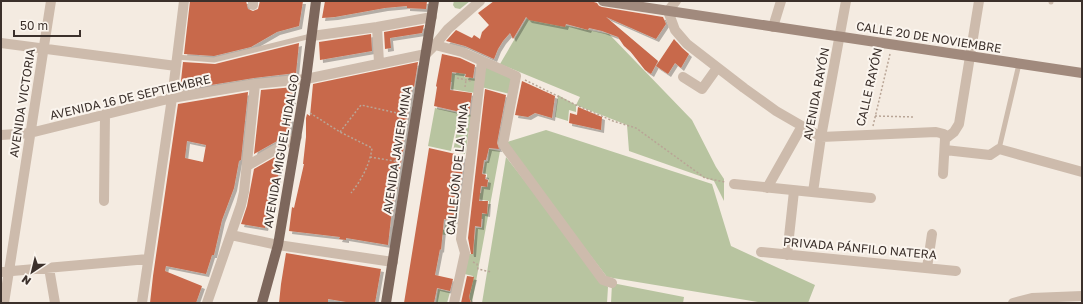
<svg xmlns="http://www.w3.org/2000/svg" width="1083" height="304" font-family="'Golos Text',sans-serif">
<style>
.green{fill:#b8c4a0}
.building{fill:#c8694b;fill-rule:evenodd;filter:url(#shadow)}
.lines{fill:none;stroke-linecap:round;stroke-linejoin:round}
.path{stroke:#b9a596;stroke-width:1.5;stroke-dasharray:2 2;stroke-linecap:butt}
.lane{stroke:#cdbbac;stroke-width:5}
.street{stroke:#cdbbac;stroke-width:10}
.secondary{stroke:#a18a7d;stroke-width:10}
.primary{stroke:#7d675c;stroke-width:10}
.labels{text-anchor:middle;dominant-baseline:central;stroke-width:4;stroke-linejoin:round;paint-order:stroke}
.street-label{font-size:12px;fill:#3b302b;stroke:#fbf5ee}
</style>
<defs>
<filter id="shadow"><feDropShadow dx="3" dy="3" stdDeviation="0" flood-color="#0004"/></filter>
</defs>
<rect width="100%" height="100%" fill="#f4ebe1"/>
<path class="green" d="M 454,1 L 470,1 L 460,9 L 455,8 L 453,5 Z
M 527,18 L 609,34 L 692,120 L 716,167 L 724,179 L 724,201 L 714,181 L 629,151 L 627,125 L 576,105 L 576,112 L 569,110 L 568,121 L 555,117 L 558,95 L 576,105 L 580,97 L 500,64 Z
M 484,63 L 514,77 L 510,94 L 481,87 Z
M 458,66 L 466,68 L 464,77 L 477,79 L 475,93 L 451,89 L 452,82 L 449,81 L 451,73 L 456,74 Z
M 435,108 L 459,113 L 451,151 L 428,146 Z
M 460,113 L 472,115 L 465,154 L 453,152 Z
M 546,130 L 712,184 L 731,246 L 815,285 L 808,303 L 764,303 L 607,277 L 504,143 Z
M 489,149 L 500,151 L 472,303 L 469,298 L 473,276 L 460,273 L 464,254 L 473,254 L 476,228 L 482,228 L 483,219 L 471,218 L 471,213 L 487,214 L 489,201 L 477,199 L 478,193 L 481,193 L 482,187 L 487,187 L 489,180 L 487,178 L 487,174 L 483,173 L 485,162 L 488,161 Z
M 506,157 L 608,287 L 607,303 L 482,303 Z
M 446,222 L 456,223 L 454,236 L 438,234 L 439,229 L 445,230 Z
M 612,283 L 684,297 L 683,303 L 611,303 Z
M 438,289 L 450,292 L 447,303 L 436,303 Z"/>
<path class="building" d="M 190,1 L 246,1 L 248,9 L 253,11 L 258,9 L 260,1 L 303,1 L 299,26 L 277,32 L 251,47 L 214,56 L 184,54 Z
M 325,1 L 427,1 L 426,9 L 407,8 L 407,6 L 385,8 L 335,17 L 322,18 Z
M 494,1 L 591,1 L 597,3 L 599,6 L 602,7 L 663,17 L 666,24 L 656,39 L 606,17 L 658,61 L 651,74 L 645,70 L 630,51 L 624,46 L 618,37 L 602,31 L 589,28 L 588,30 L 566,24 L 565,27 L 529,20 L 526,17 L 513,39 L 510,33 L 503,41 L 498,49 L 494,59 L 465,46 L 446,41 L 456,30 L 472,38 L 474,35 L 480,39 L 482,32 L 489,25 L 478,13 Z
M 424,25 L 422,33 L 390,38 L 391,48 L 385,49 L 384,32 Z
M 371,34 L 372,51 L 320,60 L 319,42 Z
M 674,39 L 682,48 L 689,54 L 681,68 L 675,63 L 668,74 L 656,66 Z
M 299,43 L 296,73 L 254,78 L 180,90 L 183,62 L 215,64 Z
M 442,54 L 460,58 L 475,65 L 473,78 L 465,77 L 466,74 L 452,72 L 450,90 L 472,93 L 469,114 L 434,106 L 437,87 L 436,86 Z
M 418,62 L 414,87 L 412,87 L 403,146 L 404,146 L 391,218 L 388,245 L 346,238 L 346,240 L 339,239 L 340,237 L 289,231 L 292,207 L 294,208 L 304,164 L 303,164 L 306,137 L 306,118 L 307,114 L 310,116 L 313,84 Z
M 522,81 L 555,96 L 552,118 L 535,113 L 528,117 L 515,115 Z
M 294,87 L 291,100 L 293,100 L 288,117 L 291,119 L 289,133 L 286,136 L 254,154 L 261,90 Z
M 485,89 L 506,95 L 497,143 L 499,149 L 489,148 L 486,160 L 484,160 L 482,174 L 486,175 L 485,179 L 488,180 L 487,187 L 481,186 L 479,201 L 488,201 L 487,214 L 482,213 L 481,227 L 475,226 L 473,254 L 471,254 L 468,238 Z
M 248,92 L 241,160 L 239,161 L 234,188 L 222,220 L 214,255 L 212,255 L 206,274 L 166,266 L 165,271 L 202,286 L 196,303 L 150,303 L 153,276 L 178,104 ZM 187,141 L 206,145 L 203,162 L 185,158 Z
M 578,107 L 602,117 L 601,130 L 569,123 L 570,113 L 577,115 Z
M 429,148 L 464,156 L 457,221 L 444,219 L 441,250 L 440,249 L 435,275 L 453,279 L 450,291 L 437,288 L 434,303 L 404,303 Z
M 282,153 L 278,177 L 265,228 L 241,224 L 247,206 L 254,169 Z
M 286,253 L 381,269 L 375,303 L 346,303 L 346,302 L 328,299 L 328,303 L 279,303 L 281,284 Z
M 467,276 L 474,277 L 469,297 L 471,303 L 461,303 Z"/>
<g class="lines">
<path class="path" d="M 457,78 L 471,81
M 525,80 L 576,105 L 613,121 L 636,128 L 705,178 L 725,182
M 465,87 L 466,80
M 310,113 L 340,132 L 372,148 C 370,164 361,181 351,193
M 875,116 L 915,117
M 873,126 L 890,54
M 340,132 L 361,105 L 406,115
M 370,157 L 400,162
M 473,262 L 477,264 L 478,269 L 491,272"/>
<path class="lane" d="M 1051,2 L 1051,1
M 177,57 L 214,60 L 311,36
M 999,149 L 1019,64"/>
<path class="street" d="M 676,1 L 668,11 L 675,30 L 687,44 L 744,88 L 776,111 L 821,137 L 936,132 L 944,134 L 945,139
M 253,5 L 253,1
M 377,27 L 379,63
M 773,27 L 781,1
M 312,36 L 377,27 L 432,17
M 1,43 L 176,66
M 435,45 L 462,52 L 516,76 L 503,144 L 603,280 L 612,283
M 683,77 L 702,89 L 717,68
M 1,135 L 30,133 L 172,98 L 255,84 L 306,79 L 426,54 L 435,45 L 448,29 L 480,1
M 945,150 L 990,155 L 999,149 L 1082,172
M 247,166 L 297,137
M 943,174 L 945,139 L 954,132 L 959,124 L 979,1
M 734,184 L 871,198
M 767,188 L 802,126
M 813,192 L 821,137 L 846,1
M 104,201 L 105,114
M 231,235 L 278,245 L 393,262
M 761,252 L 956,271
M 787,255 L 794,191
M 49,268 L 55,303
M 927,268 L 932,234
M 1,272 L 148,259
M 4,303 L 51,1
M 142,303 L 172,98 L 184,1
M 207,303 L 241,205 L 244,192 L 255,84
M 454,303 L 465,253 L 461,239 L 482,61
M 1013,303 L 1032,298 L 1082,296"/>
<path class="secondary" d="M 603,1 L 1082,73"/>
<path class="primary" d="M 262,303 L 278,245 L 306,79 L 316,1
M 386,303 L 434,1"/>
</g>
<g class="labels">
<g class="street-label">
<text transform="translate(929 37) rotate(9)">CALLE 20 DE NOVIEMBRE</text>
<text transform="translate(869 87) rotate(-77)">CALLE RAYÓN</text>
<text transform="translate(816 94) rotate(-79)">AVENIDA RAYÓN</text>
<text transform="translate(130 97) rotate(-13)">AVENIDA 16 DE SEPTIEMBRE</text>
<text transform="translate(22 103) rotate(-81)">AVENIDA VICTORIA</text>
<text transform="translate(397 150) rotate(-81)">AVENIDA JAVIER MINA</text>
<text transform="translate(281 151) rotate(-80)">AVENIDA MIGUEL HIDALGO</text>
<text transform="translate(457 169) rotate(-84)">CALLEJÓN DE LA MINA</text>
<text transform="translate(860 248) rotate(5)">PRIVADA PÁNFILO NATERA</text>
</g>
</g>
<rect width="1083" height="304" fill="none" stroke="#3b302b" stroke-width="4"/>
<g transform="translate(32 272) rotate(215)" stroke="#fbf5ee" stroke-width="3" paint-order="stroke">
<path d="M0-3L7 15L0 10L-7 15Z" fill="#3b302b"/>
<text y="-6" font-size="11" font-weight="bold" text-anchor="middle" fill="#3b302b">N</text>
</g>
<path d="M14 30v6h66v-6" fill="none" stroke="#3b302b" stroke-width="2"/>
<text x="20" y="30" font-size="12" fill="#3b302b" stroke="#fbf5ee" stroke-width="3" paint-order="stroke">50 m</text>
</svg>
